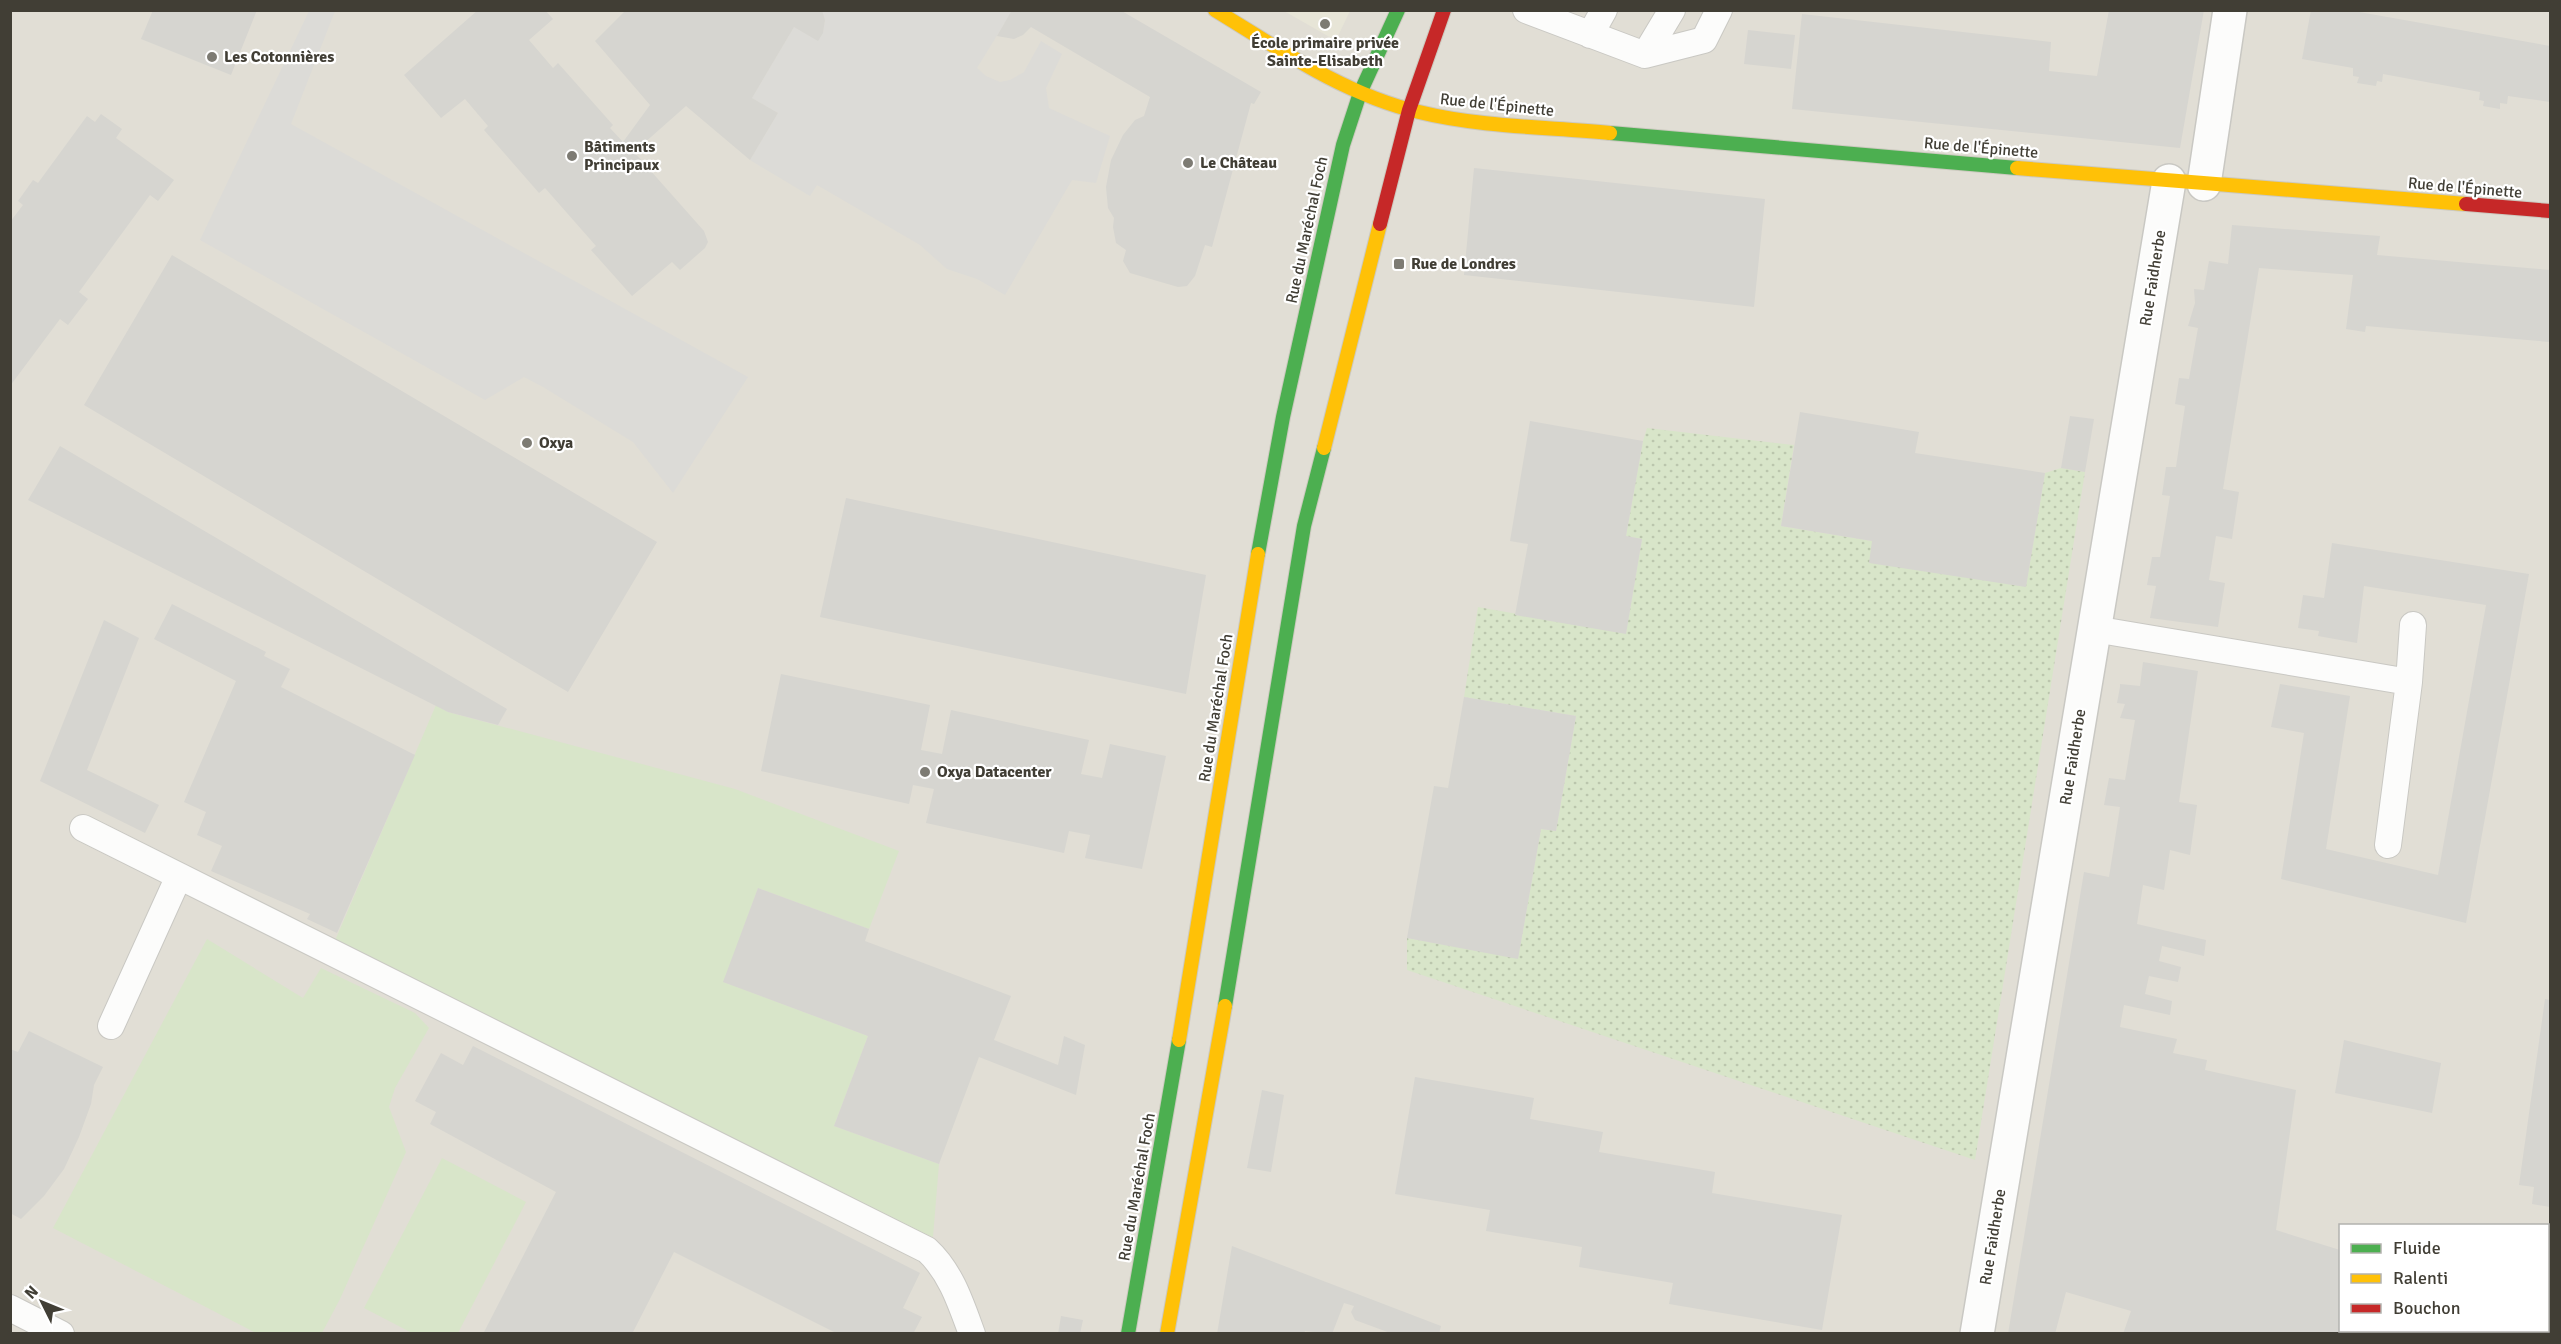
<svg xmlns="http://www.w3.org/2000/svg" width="2561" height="1344" font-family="Signika,sans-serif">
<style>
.residential{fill:#e1ded5;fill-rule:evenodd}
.education{fill:#e7e5d7}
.grass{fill:#d8e5c9}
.park{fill:url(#park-dots)}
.parking{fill:#dcdbd7}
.building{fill:#d6d5d0}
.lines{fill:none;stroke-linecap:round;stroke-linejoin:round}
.lane-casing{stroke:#c9c8c3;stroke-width:28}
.street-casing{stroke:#c9c8c3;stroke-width:36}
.fast-casing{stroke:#ccc9bf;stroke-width:16}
.slow-casing{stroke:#ccc9bf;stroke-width:16}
.jam-casing{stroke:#ccc9bf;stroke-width:16}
.lane{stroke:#fcfcfb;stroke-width:26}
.street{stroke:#fcfcfb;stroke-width:33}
.fast{stroke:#4caf50;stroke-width:14}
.slow{stroke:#ffc107;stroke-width:14}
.jam{stroke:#c62828;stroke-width:14}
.poi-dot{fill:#7d7b73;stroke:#fff;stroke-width:2}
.labels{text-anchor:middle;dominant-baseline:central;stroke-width:4.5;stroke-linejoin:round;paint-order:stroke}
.poi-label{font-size:16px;font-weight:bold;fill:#413e35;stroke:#fff;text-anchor:start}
.street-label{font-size:16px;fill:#413e35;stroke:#fff}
</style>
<defs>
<pattern id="park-dots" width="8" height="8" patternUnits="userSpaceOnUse" patternTransform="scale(1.5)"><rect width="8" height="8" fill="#d8e5c9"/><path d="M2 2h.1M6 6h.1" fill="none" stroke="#bbc6ad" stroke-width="1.8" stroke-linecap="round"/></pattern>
</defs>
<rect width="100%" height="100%" fill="#edece7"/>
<path class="residential" d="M 10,11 L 2550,11 L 2550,1333 L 11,1333 ZM 2340,1226 L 2548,1226 L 2548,1330 L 2340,1330 Z"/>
<path class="education" d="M 1284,11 L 1350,11 L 1337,38 L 1333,39 Z"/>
<path class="grass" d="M 436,705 L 448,712 L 735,789 L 899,851 L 869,929 L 758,888 L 724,982 L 868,1036 L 834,1126 L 939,1164 L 933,1237 L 837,1198 L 334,943 Z
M 207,939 L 303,998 L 321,968 L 415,1013 L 429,1028 L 395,1088 L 389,1107 L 406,1152 L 340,1299 L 322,1333 L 256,1333 L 53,1228 Z
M 442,1158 L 526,1202 L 458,1333 L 412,1333 L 364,1308 Z"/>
<path class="park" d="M 1647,428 L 1794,445 L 1781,526 L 1872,541 L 2026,586 L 2045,473 L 2061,468 L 2085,472 L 1975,1160 L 1407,970 L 1407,938 L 1518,958 L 1541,829 L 1556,831 L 1576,716 L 1464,697 L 1478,607 L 1626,633 L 1642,539 L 1626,536 L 1643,441 Z"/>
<path class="parking" d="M 309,11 L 335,11 L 291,124 L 748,377 L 673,493 L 633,442 L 543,387 L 524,377 L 485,400 L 200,240 Z
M 822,11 L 1012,11 L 977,68 L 986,76 L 1000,82 L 1010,80 L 1024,72 L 1041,41 L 1062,54 L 1046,88 L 1049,108 L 1110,136 L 1096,183 L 1072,180 L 1005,295 L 977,279 L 947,269 L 920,245 L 817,185 L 810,196 L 750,160 L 778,113 L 752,98 L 794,27 L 823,33 L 825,20 Z"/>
<path class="building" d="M 153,10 L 257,10 L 231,75 L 141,39 Z
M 478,10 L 545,10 L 553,19 L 529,40 L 553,68 L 558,63 L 613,125 L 610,128 L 623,142 L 650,105 L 595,41 L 626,10 L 822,10 L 825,20 L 823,33 L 818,41 L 794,27 L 752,98 L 778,113 L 750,160 L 686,106 L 634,152 L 704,231 L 708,242 L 705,248 L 680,270 L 672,262 L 632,296 L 591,250 L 596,246 L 545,188 L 539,193 L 484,130 L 488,126 L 465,99 L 441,118 L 404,75 Z
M 1012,10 L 1120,10 L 1261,92 L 1254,104 L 1251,103 L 1212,247 L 1205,245 L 1195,276 L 1187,286 L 1178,287 L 1130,273 L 1123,261 L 1126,250 L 1116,243 L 1113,227 L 1114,218 L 1108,208 L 1106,187 L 1111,160 L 1123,135 L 1135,120 L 1144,116 L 1150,97 L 1031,27 L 1023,35 L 1014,39 L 997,36 Z
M 2109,10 L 2204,10 L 2180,148 L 1792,109 L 1802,14 L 2051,42 L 2049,71 L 2097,76 Z
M 2311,10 L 2348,10 L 2550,46 L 2550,102 L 2508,96 L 2507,104 L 2500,103 L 2500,109 L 2483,106 L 2484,101 L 2479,100 L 2480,92 L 2383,74 L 2382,82 L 2377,81 L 2376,86 L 2357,83 L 2359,77 L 2353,76 L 2353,68 L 2302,59 Z
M 1748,30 L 1795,35 L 1791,69 L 1744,64 Z
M 101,114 L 122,129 L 116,138 L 174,180 L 158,201 L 150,195 L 79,292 L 88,299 L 68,325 L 60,319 L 10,386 L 10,222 L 23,205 L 18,201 L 33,180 L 38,183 L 87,116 L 95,122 Z
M 1474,168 L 1765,199 L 1754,307 L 1464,275 Z
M 2232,225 L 2380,236 L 2377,255 L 2550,270 L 2550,342 L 2366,326 L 2365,332 L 2346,329 L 2353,275 L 2259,268 L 2223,489 L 2239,492 L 2232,539 L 2216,536 L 2209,580 L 2225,583 L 2218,627 L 2150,618 L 2156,586 L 2147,585 L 2152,557 L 2160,557 L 2165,527 L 2170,496 L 2162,495 L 2166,467 L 2176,467 L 2185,406 L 2175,404 L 2179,378 L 2189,379 L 2198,328 L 2188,326 L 2195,303 L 2194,289 L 2204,290 L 2209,261 L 2228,264 Z
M 172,255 L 657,542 L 568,692 L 84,405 Z
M 1800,412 L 1919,432 L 1915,453 L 2045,473 L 2026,587 L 1869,563 L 1872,541 L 1781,526 Z
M 2070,416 L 2094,419 L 2085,472 L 2061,468 Z
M 1530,421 L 1643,441 L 1626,536 L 1642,539 L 1626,634 L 1515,615 L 1528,544 L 1510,541 Z
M 60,446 L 507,709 L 498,725 L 448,712 L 28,500 Z
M 846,498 L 1206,575 L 1186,694 L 820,617 Z
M 2332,543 L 2529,574 L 2466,923 L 2281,879 L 2304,733 L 2271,727 L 2280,684 L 2350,696 L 2326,849 L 2438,875 L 2486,605 L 2364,586 L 2357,643 L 2318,636 L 2319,631 L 2298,628 L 2303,595 L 2324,598 Z
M 172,604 L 266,652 L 264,656 L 290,669 L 281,687 L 415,755 L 337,933 L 307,919 L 310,914 L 211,871 L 222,846 L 197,835 L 206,812 L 184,802 L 236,681 L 154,639 Z
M 104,620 L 139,638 L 87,770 L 159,805 L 145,833 L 40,781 Z
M 2143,662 L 2198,671 L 2179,802 L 2197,805 L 2190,855 L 2170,850 L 2164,890 L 2143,885 L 2137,924 L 2206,940 L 2204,956 L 2162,946 L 2159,961 L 2181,967 L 2178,982 L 2149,976 L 2145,994 L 2172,1001 L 2170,1015 L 2124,1005 L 2120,1027 L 2177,1039 L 2173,1053 L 2207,1060 L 2205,1070 L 2296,1090 L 2276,1230 L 2340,1250 L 2340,1330 L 2387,1330 L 2387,1334 L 2123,1334 L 2131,1311 L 2066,1292 L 2055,1334 L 2008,1334 L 2084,872 L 2109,877 L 2120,807 L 2104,805 L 2109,778 L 2125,780 L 2135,720 L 2120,718 L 2125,704 L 2117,703 L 2120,687 L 2120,684 L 2140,686 Z
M 781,674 L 930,705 L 921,750 L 942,754 L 951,710 L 1089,740 L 1081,774 L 1102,778 L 1110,744 L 1166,756 L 1142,869 L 1085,858 L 1090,835 L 1069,831 L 1064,853 L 926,823 L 934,789 L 913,785 L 909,804 L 761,771 Z
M 1464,697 L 1576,716 L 1556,831 L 1541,829 L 1518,959 L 1407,938 L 1434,786 L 1448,788 Z
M 758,888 L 869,929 L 865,941 L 1011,996 L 994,1040 L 1058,1065 L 1064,1036 L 1085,1045 L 1076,1095 L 979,1057 L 939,1164 L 834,1126 L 868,1036 L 723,982 Z
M 2545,999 L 2550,1000 L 2550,1207 L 2532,1204 L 2534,1187 L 2519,1185 Z
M 29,1031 L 103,1067 L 94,1085 L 91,1104 L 79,1137 L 64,1169 L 44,1196 L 21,1219 L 10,1213 L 10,1049 L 18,1052 Z
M 2344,1040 L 2441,1063 L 2432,1113 L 2335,1093 Z
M 473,1046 L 920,1273 L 903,1308 L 922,1317 L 913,1334 L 838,1334 L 674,1252 L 632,1334 L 483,1334 L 556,1192 L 430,1124 L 436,1112 L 415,1101 L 441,1053 L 463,1065 Z
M 1415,1077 L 1534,1098 L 1530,1119 L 1603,1132 L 1599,1152 L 1715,1172 L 1712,1193 L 1842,1215 L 1822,1330 L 1669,1304 L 1673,1283 L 1579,1267 L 1582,1247 L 1486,1231 L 1490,1210 L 1395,1194 Z
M 1262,1090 L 1284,1095 L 1271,1172 L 1247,1168 Z
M 1232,1246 L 1441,1326 L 1439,1334 L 1393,1334 L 1355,1320 L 1351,1312 L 1354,1306 L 1344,1303 L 1332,1334 L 1305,1331 L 1304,1334 L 1217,1334 Z
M 2548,1270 L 2550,1270 L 2550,1334 L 2479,1334 L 2480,1330 L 2548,1330 Z
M 1061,1316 L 1083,1320 L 1080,1334 L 1058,1334 Z"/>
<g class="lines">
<g class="lane-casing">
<path id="lane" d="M 1526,10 L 1645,55 L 1704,40 L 1719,10
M 1590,35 L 1604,10
M 1645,55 L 1672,10
M 2094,629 L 2409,682
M 83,828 L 927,1250 C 951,1272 961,1304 972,1334
M 2388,845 L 2409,682 L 2413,625
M 111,1026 L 179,876
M 2548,1244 L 2550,1244
M 10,1308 L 61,1334
M 2427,1334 L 2428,1330"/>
</g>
<g class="street-casing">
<path id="street" d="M 2204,184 L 2230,10
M 1977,1334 L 2169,181"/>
</g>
<g class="fast-casing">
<path id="fast" d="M 1610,133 L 2017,168
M 1258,554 L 1283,417 L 1343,145 L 1360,93 L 1398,10
M 1225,1006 L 1304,526 L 1324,448
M 1128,1334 L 1179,1040"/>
</g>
<g class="slow-casing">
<path id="slow" d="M 1215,10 C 1279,49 1345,95 1419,112 C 1480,127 1547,127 1610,133
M 2017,168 L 2466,204
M 1324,448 L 1380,224
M 1179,1040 L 1258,554
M 1167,1334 L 1225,1006"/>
</g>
<g class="jam-casing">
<path id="jam" d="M 2466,204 L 2550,211
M 1380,224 L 1409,110 L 1444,10"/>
</g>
<use href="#lane" class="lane"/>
<use href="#street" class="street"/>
<use href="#fast" class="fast"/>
<use href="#slow" class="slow"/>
<use href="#jam" class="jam"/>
</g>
<g class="poi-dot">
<circle cx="1325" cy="24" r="6"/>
<circle cx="212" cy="57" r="6"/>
<circle cx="572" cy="156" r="6"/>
<circle cx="1188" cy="163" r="6"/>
<rect x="1393" y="258" width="12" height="12" rx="3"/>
<circle cx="527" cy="443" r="6"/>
<circle cx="925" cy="772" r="6"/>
</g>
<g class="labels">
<g class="poi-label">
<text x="1325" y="43" text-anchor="middle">École primaire privée<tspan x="1325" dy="18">Sainte-Elisabeth</tspan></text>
<text x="224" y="57">Les Cotonnières</text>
<text x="584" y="147">Bâtiments<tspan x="584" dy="18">Principaux</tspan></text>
<text x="1200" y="163">Le Château</text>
<text x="1411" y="264">Rue de Londres</text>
<text x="539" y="443">Oxya</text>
<text x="937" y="772">Oxya Datacenter</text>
</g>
<g class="street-label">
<text transform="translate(1497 105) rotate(6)">Rue de l'Épinette</text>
<text transform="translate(1981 148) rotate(5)">Rue de l'Épinette</text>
<text transform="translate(2465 188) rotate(5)">Rue de l'Épinette</text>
<text transform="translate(1307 230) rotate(-78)">Rue du Maréchal Foch</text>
<text transform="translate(2153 278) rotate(-81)">Rue Faidherbe</text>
<text transform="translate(1216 708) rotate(-81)">Rue du Maréchal Foch</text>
<text transform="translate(2073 757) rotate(-81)">Rue Faidherbe</text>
<text transform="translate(1137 1187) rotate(-80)">Rue du Maréchal Foch</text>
<text transform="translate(1993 1237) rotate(-81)">Rue Faidherbe</text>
</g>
</g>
<rect width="2561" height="1344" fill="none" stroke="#413e35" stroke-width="24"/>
<rect x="2339" y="1224" width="210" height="108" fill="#ffffff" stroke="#b3b2ae" stroke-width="1.5"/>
<rect x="2351" y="1244" width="30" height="9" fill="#4caf50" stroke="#b3b2ae" stroke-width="1.5"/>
<text x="2393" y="1254" font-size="18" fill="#413e35">Fluide</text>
<rect x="2351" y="1274" width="30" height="9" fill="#ffc107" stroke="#b3b2ae" stroke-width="1.5"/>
<text x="2393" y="1284" font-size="18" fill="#413e35">Ralenti</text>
<rect x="2351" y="1304" width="30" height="9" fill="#c62828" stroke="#b3b2ae" stroke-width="1.5"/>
<text x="2393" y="1314" font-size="18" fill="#413e35">Bouchon</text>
<g transform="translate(42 1302) rotate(313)" stroke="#ffffff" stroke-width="4.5" paint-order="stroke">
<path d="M0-4.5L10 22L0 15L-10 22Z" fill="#413e35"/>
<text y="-9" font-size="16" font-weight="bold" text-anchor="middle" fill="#413e35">N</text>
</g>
</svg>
